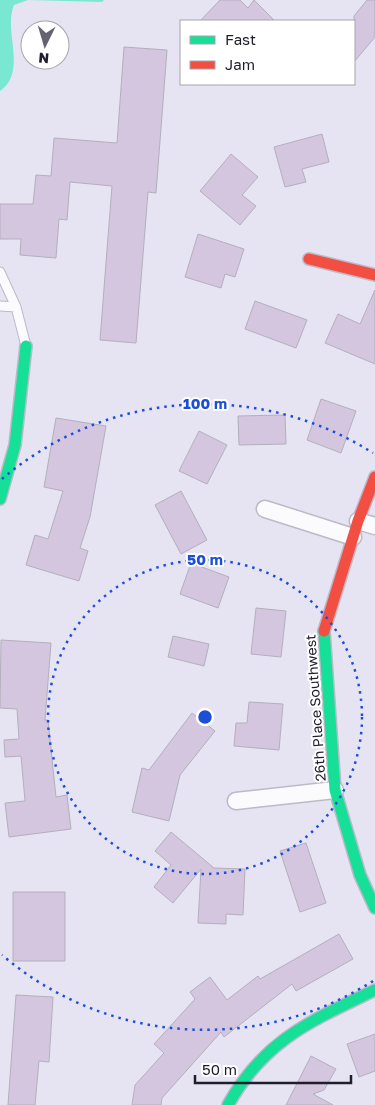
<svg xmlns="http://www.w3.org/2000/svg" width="375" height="1105" font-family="'Golos Text',sans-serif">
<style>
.water{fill:#7ae7d2}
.building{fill:#d3c6de;stroke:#b4afbc}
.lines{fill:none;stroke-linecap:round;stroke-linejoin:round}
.lane-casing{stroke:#bcb9c8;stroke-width:11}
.street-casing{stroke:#bcb9c8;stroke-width:19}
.fast-casing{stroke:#bcb9c8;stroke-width:14}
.jam-casing{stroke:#bcb9c8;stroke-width:14}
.lane{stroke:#fbfbfd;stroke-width:9}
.street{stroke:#fbfbfd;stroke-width:16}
.fast{stroke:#16e098;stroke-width:11}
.jam{stroke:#f24e42;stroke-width:11}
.ring{fill:none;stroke:#1d4ed8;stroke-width:2.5;stroke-dasharray:2.5 5}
.labels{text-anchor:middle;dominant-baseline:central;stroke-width:4;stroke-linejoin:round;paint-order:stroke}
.street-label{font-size:14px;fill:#201d2c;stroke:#fff}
.centre{fill:#1d4ed8;stroke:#fff;stroke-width:2.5}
.ring-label{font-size:15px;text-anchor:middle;font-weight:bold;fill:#1d4ed8;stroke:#fff;stroke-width:4;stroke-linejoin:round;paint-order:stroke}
</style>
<rect width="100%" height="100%" fill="#e6e4f2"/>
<path class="water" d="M 0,0 L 104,0 L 102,2 L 28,0 L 14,5 C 3,32 28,72 0,91 Z"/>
<path class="building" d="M 220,0 L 240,0 L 248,8 L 254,0 L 275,21 L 200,21 Z
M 367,0 L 375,0 L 375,37 L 354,62 L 354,16 Z
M 124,47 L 167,50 L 156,193 L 148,192 L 136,343 L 100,340 L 112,186 L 70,182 L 67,220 L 59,219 L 56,258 L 20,255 L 21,239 L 0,239 L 0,204 L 33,204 L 36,175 L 51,176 L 54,138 L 117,143 Z
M 322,134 L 329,162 L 302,169 L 306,182 L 285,187 L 274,147 Z
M 231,154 L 258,177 L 242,195 L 256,206 L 240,225 L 200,191 Z
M 198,234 L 244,249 L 235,277 L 225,274 L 221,288 L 185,277 Z
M 375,290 L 375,364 L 325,343 L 338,314 L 360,324 Z
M 255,301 L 307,320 L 296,348 L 245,329 Z
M 321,399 L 356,411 L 341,453 L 307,440 Z
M 285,415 L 286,444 L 239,445 L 238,416 Z
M 56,418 L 106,426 L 90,517 L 80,548 L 88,551 L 79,581 L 26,565 L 35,535 L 48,539 L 63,491 L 44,487 Z
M 199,431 L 227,445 L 207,484 L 179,471 Z
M 181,491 L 207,540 L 181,554 L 155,505 Z
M 191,563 L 229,577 L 218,608 L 180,594 Z
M 256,608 L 286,611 L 281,657 L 251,654 Z
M 173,636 L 209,644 L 204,666 L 168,657 Z
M 1,640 L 51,643 L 45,720 L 48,720 L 56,797 L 67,795 L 71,829 L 9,837 L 5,803 L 25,801 L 21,756 L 5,757 L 4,740 L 19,739 L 17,709 L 0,708 Z
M 249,702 L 283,704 L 279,750 L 234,746 L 236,723 L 247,723 Z
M 192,713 L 215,731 L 180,775 L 169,821 L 132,812 L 142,768 L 149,770 Z
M 171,832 L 214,868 L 245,869 L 243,915 L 226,914 L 226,924 L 198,923 L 201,869 L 173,903 L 154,887 L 171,865 L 155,851 Z
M 306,843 L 326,903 L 300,912 L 280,851 Z
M 13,892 L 65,892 L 65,961 L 13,961 Z
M 339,934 L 353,959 L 296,991 L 292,984 L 224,1037 L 221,1032 L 162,1098 L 161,1105 L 132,1105 L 135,1085 L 164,1053 L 154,1044 L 195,999 L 190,992 L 210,977 L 227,1000 L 258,976 L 260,979 Z
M 16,995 L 53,997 L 49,1062 L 39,1061 L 35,1105 L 8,1105 Z
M 375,1034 L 375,1071 L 359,1077 L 347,1044 Z
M 311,1056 L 336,1069 L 324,1090 L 313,1094 L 333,1105 L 286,1105 Z"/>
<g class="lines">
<g class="lane-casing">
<path id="lane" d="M 0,272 L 16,307 L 26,346
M 0,306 L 16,307"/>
</g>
<g class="street-casing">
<path id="street" d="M 265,509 L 353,537
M 358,521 L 375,526
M 236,801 L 335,790"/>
</g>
<g class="fast-casing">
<path id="fast" d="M 0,499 L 15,445 L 26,346
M 324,631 L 335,790 L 360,875 L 375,908
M 228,1105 C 264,1040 311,1021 375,990"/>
</g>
<g class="jam-casing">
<path id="jam" d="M 309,259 L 375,275
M 324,631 L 358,521 L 375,477"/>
</g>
<use href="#lane" class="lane"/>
<use href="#street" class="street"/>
<use href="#fast" class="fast"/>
<use href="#jam" class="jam"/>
</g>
<g class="ring">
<circle cx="205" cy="717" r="157"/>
<path d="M373 981A313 313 0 0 1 2 955M2 479A313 313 0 0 1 373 453"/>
</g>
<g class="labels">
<g class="street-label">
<text transform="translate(315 708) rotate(-94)">26th Place Southwest</text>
</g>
</g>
<circle cx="205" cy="717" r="8" class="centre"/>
<g class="ring-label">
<text x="205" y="409">100 m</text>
<text x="205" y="565">50 m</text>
</g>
<rect x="180" y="20" width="175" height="65" fill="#ffffff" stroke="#a6a5ab"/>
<rect x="190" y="36" width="25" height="8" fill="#16e098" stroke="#a6a5ab"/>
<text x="225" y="45" font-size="15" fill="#201d2c">Fast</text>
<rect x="190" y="61" width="25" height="8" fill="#f24e42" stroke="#a6a5ab"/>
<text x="225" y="70" font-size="15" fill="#201d2c">Jam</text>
<g transform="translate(45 45) rotate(185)"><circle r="24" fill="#ffffff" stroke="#a6a5ab"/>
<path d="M0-4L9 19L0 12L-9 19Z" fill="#656371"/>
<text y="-8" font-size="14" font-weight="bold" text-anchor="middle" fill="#201d2c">N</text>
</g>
<path d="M195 1075v8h156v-8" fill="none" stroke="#201d2c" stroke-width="2.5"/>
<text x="202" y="1075" font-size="15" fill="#201d2c" stroke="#ffffff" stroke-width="4" paint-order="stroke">50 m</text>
</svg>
